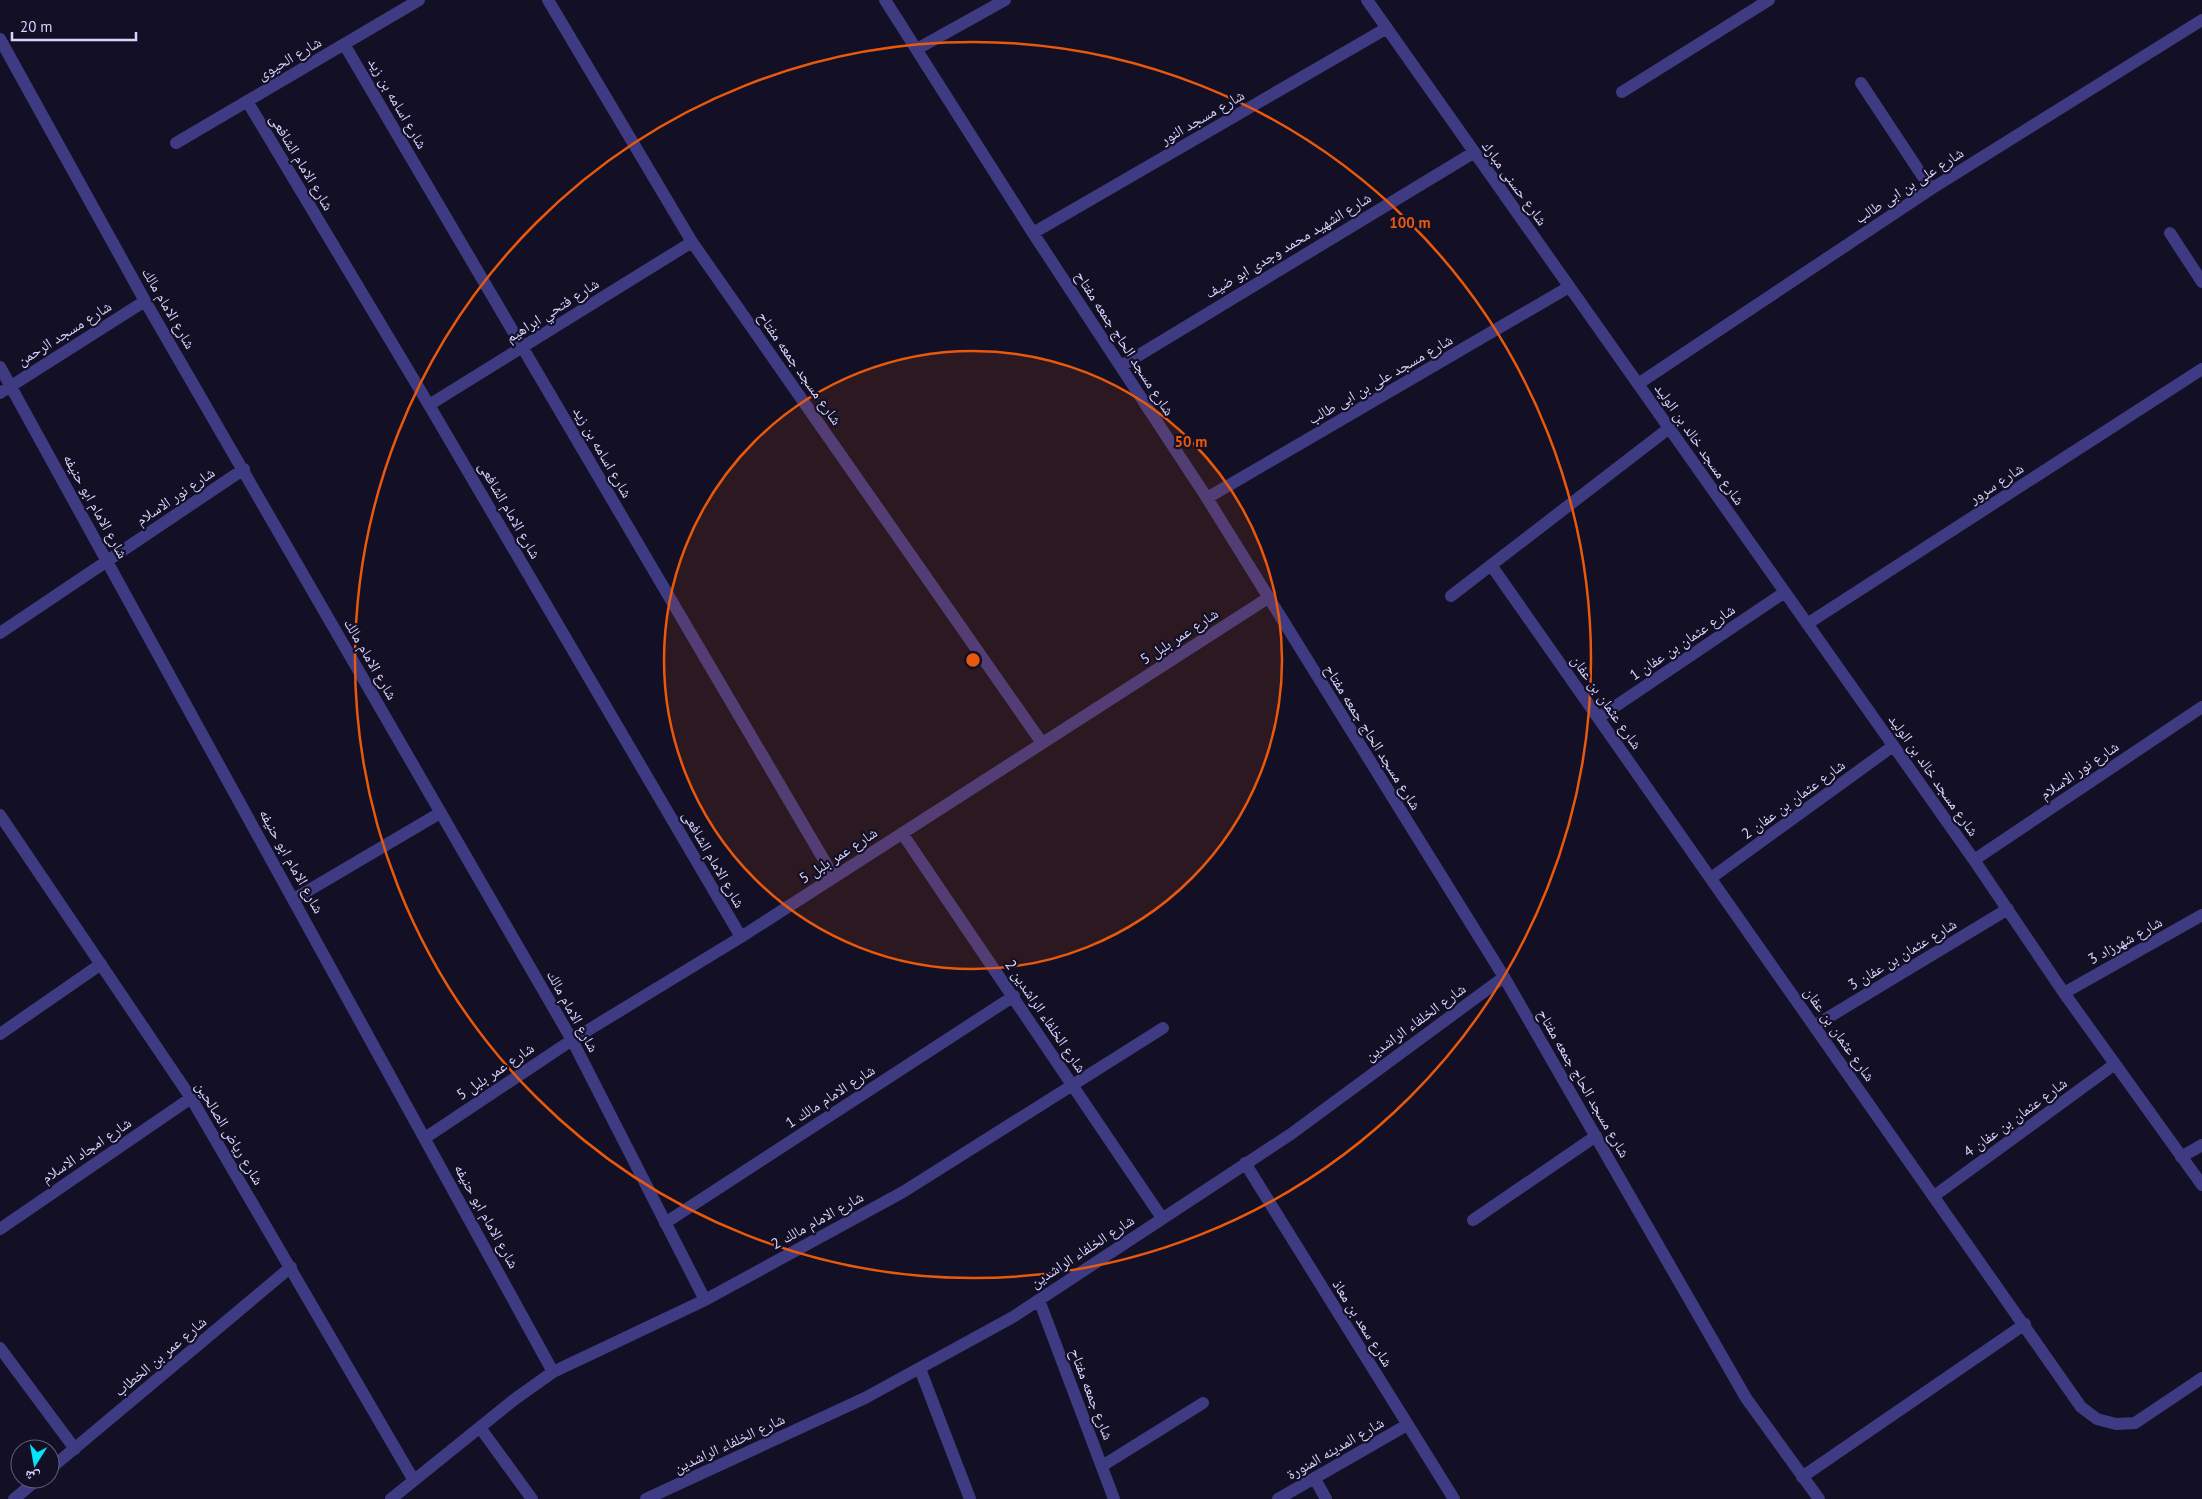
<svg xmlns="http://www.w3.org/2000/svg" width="2202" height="1499" font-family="'PT Sans','Noto Naskh Arabic',sans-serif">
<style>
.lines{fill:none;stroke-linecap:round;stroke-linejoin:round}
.minor{stroke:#3e3b83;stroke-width:12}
.ring{fill:none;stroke:#e8590c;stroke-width:2.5}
.labels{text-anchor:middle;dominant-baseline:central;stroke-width:4.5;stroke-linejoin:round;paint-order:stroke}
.street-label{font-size:15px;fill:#d9d4fe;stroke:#130f25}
.centre{fill:#e8590c;stroke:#130f25;stroke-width:2.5}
.ring-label{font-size:15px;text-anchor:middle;font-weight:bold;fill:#e8590c;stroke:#130f25;stroke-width:4.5;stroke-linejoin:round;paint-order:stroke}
</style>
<rect width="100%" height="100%" fill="#130f25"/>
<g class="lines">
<path class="minor" d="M 548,0 L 692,242 L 1042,743
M 885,0 L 1033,233 L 1207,498 L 1504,977 L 1746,1398 L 1819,1499
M 1367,0 L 1974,860 L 2064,993 L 2202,1185
M 0,39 L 145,301 L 572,1040 L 705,1300
M 344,44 L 834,877
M 917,49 L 1005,0
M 1861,83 L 1931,189
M 1622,92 L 1769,0
M 247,101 L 429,405 L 741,937
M 176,143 L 419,0
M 1033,233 L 1387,28
M 2170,233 L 2202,282
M 1121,366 L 1473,153
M 0,367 L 553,1372
M 1638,384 L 1931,189 L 2202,20
M 0,393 L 145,301
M 429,405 L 692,242
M 1207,498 L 1569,287
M 1491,565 L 2081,1407 L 2097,1419 L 2116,1424 L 2135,1423 L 2202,1378
M 1451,596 L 1668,429
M 1807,624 L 2202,369
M 0,633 L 244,469
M 1598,718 L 1785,592
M 0,815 L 191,1098 L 413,1479
M 902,833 L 1162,1218
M 1974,860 L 2202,707
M 1711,878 L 1893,746
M 294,899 L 440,813
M 2064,993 L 2202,915
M 1814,1026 L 2008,909
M 0,1034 L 101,964
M 425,1138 L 572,1040 L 741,937 L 1268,598
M 2181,1157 L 2202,1145
M 1245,1163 L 1454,1499
M 1934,1196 L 2115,1064
M 1473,1220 L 1596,1136
M 665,1223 L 1014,996
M 0,1229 L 191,1098
M 1039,1300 L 1114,1499
M 0,1348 L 75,1449
M 920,1369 L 970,1499
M 481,1429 L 532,1499
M 1102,1466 L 1203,1403
M 50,1469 L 291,1267
M 1802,1477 L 2025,1324
M 1315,1479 L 1326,1499
M 14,1499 L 38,1479
M 391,1499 L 515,1399 L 553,1372 L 705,1300 L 903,1192 L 1163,1028
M 646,1499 L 865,1398 L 1013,1317 L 1291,1134 L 1504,977
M 1278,1499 L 1407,1425"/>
</g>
<circle cx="973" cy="660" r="309" fill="#e8590c" fill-opacity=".12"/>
<g class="ring">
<circle cx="973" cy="660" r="309"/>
<circle cx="973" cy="660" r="618"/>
</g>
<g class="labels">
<g class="street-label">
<text transform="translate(289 58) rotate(-30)">شارع الحيوى</text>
<text transform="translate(398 103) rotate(60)">شارع اسامه بن زيد</text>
<text transform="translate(1202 117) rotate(-30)">شارع مسجد النور</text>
<text transform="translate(302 162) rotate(59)">شارع الامام الشافعى</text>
<text transform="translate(1515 183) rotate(54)">شارع حسنى مبارك</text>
<text transform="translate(1909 185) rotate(-33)">شارع على بن ابى طالب</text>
<text transform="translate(1288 245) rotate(-31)">شارع الشهيد محمد وجدى ابو ضيف</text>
<text transform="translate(169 308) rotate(60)">شارع الامام مالك</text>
<text transform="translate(552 310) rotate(-32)">شارع فتحي ابراهيم</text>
<text transform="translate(64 333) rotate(-32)">شارع مسجد الرحمن</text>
<text transform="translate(1125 343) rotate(57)">شارع مسجد الحاج جمعه مفتاح</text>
<text transform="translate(800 368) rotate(55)">شارع مسجد جمعه مفتاح</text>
<text transform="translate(1380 379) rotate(-30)">شارع مسجد على بن ابى طالب</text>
<text transform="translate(1700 444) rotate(55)">شارع مسجد خالد بن الوليد</text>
<text transform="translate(603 452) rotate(60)">شارع اسامه بن زيد</text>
<text transform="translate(1996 483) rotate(-33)">شارع سرور</text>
<text transform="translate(175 496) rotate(-34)">شارع نور الاسلام</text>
<text transform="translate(96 506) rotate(61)">شارع الامام ابو حنيفه</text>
<text transform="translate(510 510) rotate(60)">شارع الامام الشافعى</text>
<text transform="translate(1179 636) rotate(-33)">شارع عمر بلبل 5</text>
<text transform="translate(1682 642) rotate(-34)">شارع عثمان بن عفان 1</text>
<text transform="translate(371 659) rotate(60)">شارع الامام مالك</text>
<text transform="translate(1607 702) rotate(55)">شارع عثمان بن عفان</text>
<text transform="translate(1373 737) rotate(58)">شارع مسجد الحاج جمعه مفتاح</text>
<text transform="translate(2079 770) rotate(-34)">شارع نور الاسلام</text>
<text transform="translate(1934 775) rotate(55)">شارع مسجد خالد بن الوليد</text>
<text transform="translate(1793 799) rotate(-36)">شارع عثمان بن عفان 2</text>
<text transform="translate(838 855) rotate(-33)">شارع عمر بلبل 5</text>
<text transform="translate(714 859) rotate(60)">شارع الامام الشافعى</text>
<text transform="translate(292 861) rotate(61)">شارع الامام ابو حنيفه</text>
<text transform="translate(2125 940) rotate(-29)">شارع شهرزاد 3</text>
<text transform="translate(1902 954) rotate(-31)">شارع عثمان بن عفان 3</text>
<text transform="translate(573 1011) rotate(61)">شارع الامام مالك</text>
<text transform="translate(1046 1016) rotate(56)">شارع الخلفاء الراشدين 2</text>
<text transform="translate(1415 1022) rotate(-36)">شارع الخلفاء الراشدين</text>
<text transform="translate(1840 1034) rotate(55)">شارع عثمان بن عفان</text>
<text transform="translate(495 1071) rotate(-34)">شارع عمر بلبل 5</text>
<text transform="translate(1584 1083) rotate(60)">شارع مسجد الحاج جمعه مفتاح</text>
<text transform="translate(830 1096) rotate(-33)">شارع الامام مالك 1</text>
<text transform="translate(2015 1117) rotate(-36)">شارع عثمان بن عفان 4</text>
<text transform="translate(230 1133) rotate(59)">شارع رياض الصالحين</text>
<text transform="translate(86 1150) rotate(-34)">شارع امجاد الاسلام</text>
<text transform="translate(487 1216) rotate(61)">شارع الامام ابو حنيفه</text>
<text transform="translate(817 1220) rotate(-29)">شارع الامام مالك 2</text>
<text transform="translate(1082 1251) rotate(-33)">شارع الخلفاء الراشدين</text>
<text transform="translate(1363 1323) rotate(58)">شارع سعد بن معاذ</text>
<text transform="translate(160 1356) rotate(-40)">شارع عمر بن الخطاب</text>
<text transform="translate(1092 1394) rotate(69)">شارع جمعه مفتاح</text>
<text transform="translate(729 1443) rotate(-25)">شارع الخلفاء الراشدين</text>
<text transform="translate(1335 1448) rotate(-30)">شارع المدينه المنورة</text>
</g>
</g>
<circle cx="973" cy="660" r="8" class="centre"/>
<g class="ring-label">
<text x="1410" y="228">100 m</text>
<text x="1191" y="447">50 m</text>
</g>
<g transform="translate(35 1464) rotate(191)"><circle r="24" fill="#130f25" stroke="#625e7c"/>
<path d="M0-4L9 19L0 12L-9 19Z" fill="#05e2fa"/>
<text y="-8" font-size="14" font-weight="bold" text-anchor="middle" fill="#d9d4fe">ش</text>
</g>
<path d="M12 32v8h124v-8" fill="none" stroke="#d9d4fe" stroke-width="2.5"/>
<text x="20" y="32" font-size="15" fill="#d9d4fe" stroke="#130f25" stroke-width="4" paint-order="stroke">20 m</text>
</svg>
